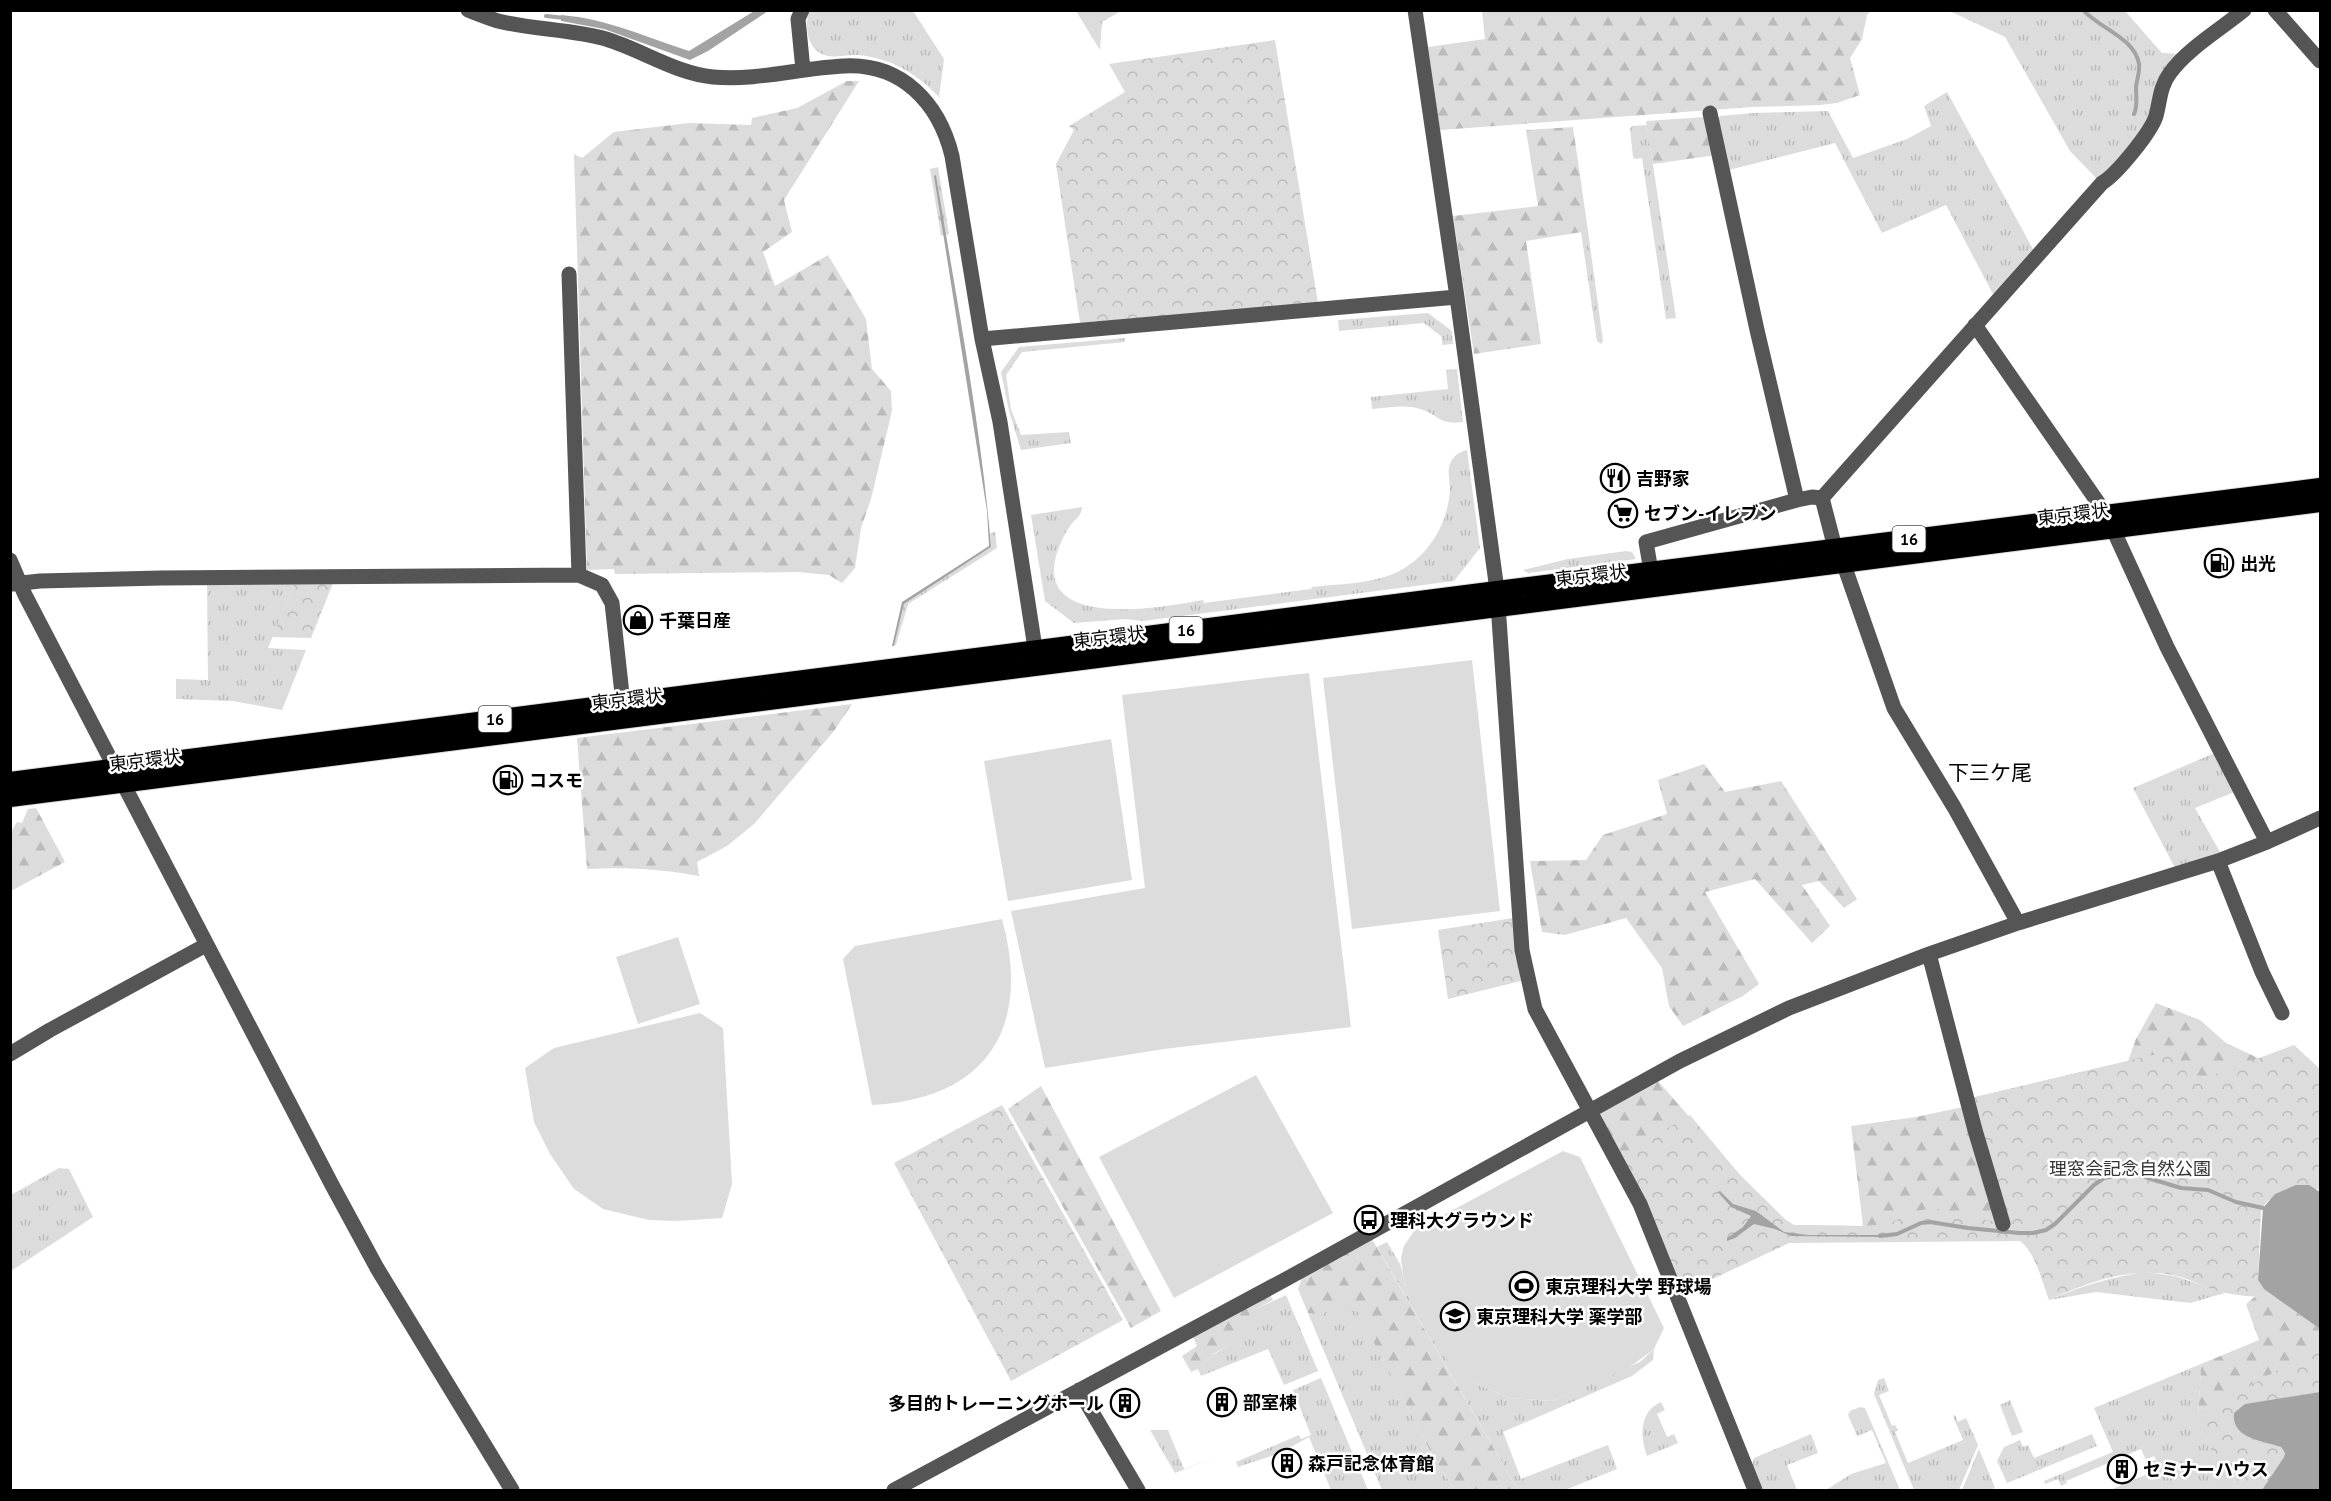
<svg xmlns="http://www.w3.org/2000/svg" width="2331" height="1501" font-family="'PT Sans','Noto Sans JP',sans-serif">
<style>
.grass{fill:url(#grass-tufts)}
.forest{fill:url(#forest-firs)}
.park{fill:url(#park-crowns)}
.garden{fill:#dcdcdc}
.water{fill:#a3a3a3}
.lines{fill:none;stroke-linecap:round;stroke-linejoin:round}
.stream{stroke:#a3a3a3;stroke-width:4}
.highway-casing{stroke:#dbdbdb;stroke-width:20}
.minor{stroke:#555;stroke-width:15}
.highway{stroke:#000;stroke-width:18}
.labels{text-anchor:middle;dominant-baseline:central;stroke-width:5;stroke-linejoin:round;paint-order:stroke}
.shield{fill:#fff;stroke:#4c4c4c;stroke-width:1.5}
.shield-label{font-size:16px;font-weight:bold;fill:#000}
.poi-label{font-size:18px;font-weight:bold;fill:#000;stroke:#fff;text-anchor:start}
.street-label{font-size:18px;fill:#000;stroke:#fff}
.park-label{font-size:18px;fill:#333;stroke:#fff}
.quarter-label{font-size:21px;fill:#000;stroke:#fff}
</style>
<defs>
<pattern id="grass-tufts" width="24" height="20" patternUnits="userSpaceOnUse" patternTransform="scale(1.5)"><rect width="24" height="20" fill="#dcdcdc"/><path d="M3 7l-1-3M5 7V3M7 7l1-3M15 17l-1-3M17 17v-4M19 17l1-3" fill="none" stroke="#bbb"/></pattern>
<pattern id="forest-firs" width="22" height="20" patternUnits="userSpaceOnUse" patternTransform="scale(1.5)"><rect width="22" height="20" fill="#dcdcdc"/><path d="M5 1l3.5 6h-7zM16 11l3.5 6h-7z" fill="#bbb"/></pattern>
<pattern id="park-crowns" width="20" height="18" patternUnits="userSpaceOnUse" patternTransform="scale(1.5)"><rect width="20" height="18" fill="#dcdcdc"/><path d="M2 6a3 3 0 1 1 6 0M12 15a3 3 0 1 1 6 0" fill="none" stroke="#bbb"/></pattern>
</defs>
<rect width="100%" height="100%" fill="#fff"/>
<path class="grass" d="M 809,11 L 913,11 L 944,59 L 939,97 C 918,74 889,57 857,55 C 845,54 831,60 820,53 C 806,45 805,24 809,11 Z
M 1077,11 L 1121,11 L 1102,22 L 1100,50 L 1076,11 Z
M 1945,11 L 2125,11 L 2162,53 L 2181,54 L 2150,116 L 2109,173 L 2097,179 L 2070,151 L 2005,37 L 1954,13 Z
M 1947,92 L 2033,249 L 1993,294 L 1946,205 L 1882,233 L 1835,143 L 1725,171 L 1716,121 L 1720,116 L 1754,113 L 1828,111 L 1853,158 L 1907,139 L 1931,126 L 1924,106 Z
M 1647,125 L 1676,318 L 1666,319 L 1642,158 L 1635,159 L 1633,157 L 1630,129 L 1632,126 Z
M 938,167 L 949,234 L 946,235 L 936,176 L 935,176 L 944,235 L 941,236 L 930,169 Z
M 1588,231 L 1603,341 L 1601,344 L 1597,341 L 1581,232 Z
M 1428,313 L 1452,331 L 1453,344 L 1442,345 L 1442,337 L 1424,323 L 1339,331 L 1338,320 Z
M 1125,338 L 1125,342 L 1022,352 L 1006,375 L 1011,409 L 1021,435 L 1069,432 L 1071,443 L 1021,450 L 1009,411 L 1001,372 L 1019,347 Z
M 1457,369 L 1463,422 C 1438,425 1440,415 1420,409 C 1405,404 1388,408 1372,409 L 1371,397 L 1448,389 L 1446,370 Z
M 1467,450 L 1480,548 L 1454,581 L 1143,621 L 1125,619 L 1074,623 L 1045,601 L 1031,515 L 1082,507 C 1082,516 1075,519 1070,526 C 1063,536 1058,548 1055,560 C 1041,630 1165,607 1203,600 L 1204,603 L 1311,589 L 1312,587 C 1338,584 1369,584 1393,574 C 1426,560 1447,527 1450,491 C 1450,483 1447,472 1450,464 C 1453,456 1459,452 1467,450 Z
M 995,532 L 997,548 L 908,604 L 896,645 L 894,646 L 904,604 L 991,547 L 990,533 Z
M 1626,551 L 1632,552 L 1636,559 L 1528,573 L 1523,570 L 1568,559 Z
M 207,583 L 295,583 L 268,648 L 306,650 L 282,710 L 233,701 L 176,699 L 176,679 L 208,680 Z
M 2217,752 L 2237,791 L 2195,808 L 2220,852 L 2175,868 L 2133,788 Z
M 59,1168 L 69,1169 L 93,1217 L 11,1271 L 11,1195 Z
M 1387,1242 L 1400,1264 L 1408,1296 L 1474,1383 L 1510,1398 L 1552,1401 L 1640,1362 L 1654,1349 L 1653,1360 L 1632,1376 L 1503,1432 L 1521,1479 L 1608,1445 L 1617,1469 L 1565,1490 L 1518,1490 L 1377,1247 Z
M 2146,1272 L 2175,1276 L 2225,1293 L 2190,1303 L 2096,1292 L 2049,1300 C 2081,1286 2111,1277 2146,1272 Z
M 1286,1295 L 1318,1371 L 1284,1385 L 1268,1349 L 1201,1376 L 1198,1369 L 1191,1372 L 1205,1360 L 1234,1342 L 1256,1309 Z
M 1335,1303 L 1358,1311 L 1434,1458 L 1455,1490 L 1382,1490 L 1308,1313 L 1322,1315 Z
M 2201,1364 L 2198,1415 L 2226,1490 L 2110,1490 L 2150,1473 L 2147,1464 L 2156,1460 L 2154,1456 L 2146,1460 L 2141,1449 L 2066,1481 L 2067,1483 L 2061,1486 L 2058,1479 L 2045,1484 L 2044,1481 L 2113,1452 L 2094,1408 Z
M 1321,1378 L 1368,1490 L 1331,1490 L 1309,1437 L 1280,1453 L 1238,1467 L 1236,1462 L 1299,1435 L 1301,1439 L 1311,1435 L 1293,1390 Z
M 1884,1378 L 1889,1391 L 1879,1395 L 1892,1426 L 1895,1425 L 1898,1430 L 1895,1432 L 1908,1463 L 1963,1440 L 1953,1416 L 1955,1415 L 1958,1422 L 1966,1418 L 1978,1445 L 1959,1490 L 1914,1490 L 1874,1394 L 1878,1380 Z
M 2010,1400 L 2023,1432 L 2012,1436 L 2000,1405 Z
M 1661,1402 L 1665,1410 L 1657,1414 L 1667,1437 L 1674,1434 L 1678,1443 L 1647,1456 C 1640,1438 1639,1411 1661,1402 Z
M 1860,1407 L 1865,1408 L 1900,1490 L 1826,1490 L 1851,1474 L 1886,1463 L 1872,1430 L 1857,1436 L 1848,1415 L 1850,1411 Z
M 1150,1430 L 1168,1430 L 1184,1469 L 1223,1454 L 1175,1473 Z
M 1811,1434 L 1818,1453 L 1787,1465 L 1797,1490 L 1761,1490 L 1752,1467 L 1754,1458 Z
M 2092,1434 L 2097,1446 L 2007,1483 L 1997,1461 L 2004,1447 L 2020,1440 L 2023,1447 L 2028,1445 L 2034,1458 Z
M 1979,1449 L 1995,1488 L 1989,1490 L 1962,1490 Z"/>
<path class="forest" d="M 1482,11 L 1871,11 L 1867,15 L 1862,39 L 1850,58 L 1860,95 L 1837,103 L 1820,105 L 1752,107 L 1440,130 L 1428,47 L 1485,39 Z
M 847,81 L 859,81 L 784,200 L 792,232 L 763,252 L 775,286 L 828,255 L 866,319 L 872,369 L 891,391 L 892,411 L 871,499 L 861,528 L 855,568 L 842,583 L 829,575 L 798,572 L 615,574 L 614,569 L 587,570 L 574,154 L 582,158 L 614,132 L 689,123 L 751,125 L 752,118 L 797,108 Z
M 1705,117 L 1716,155 L 1653,164 L 1646,121 Z
M 1573,127 L 1588,231 L 1526,241 L 1541,344 L 1474,354 L 1453,216 L 1538,206 L 1526,130 Z
M 852,704 L 834,731 L 754,824 L 727,846 L 697,862 L 699,876 C 662,869 625,867 587,869 L 577,738 Z
M 1704,764 L 1725,792 L 1781,781 L 1857,899 L 1844,908 L 1819,881 L 1802,885 L 1830,926 L 1812,943 L 1755,879 L 1705,892 L 1759,984 L 1743,996 L 1683,1026 L 1669,1006 L 1662,968 L 1626,918 L 1565,935 L 1542,932 L 1530,861 L 1586,860 L 1603,835 L 1667,814 L 1658,780 Z
M 36,808 L 65,862 L 11,891 L 11,832 L 17,822 L 22,823 L 28,809 Z
M 2156,1003 L 2200,1020 L 2226,1043 L 2258,1058 L 2056,1221 L 1909,1229 L 1667,1228 L 1595,1115 L 1658,1081 L 1740,1175 L 1786,1221 L 1794,1225 L 1863,1226 L 1851,1126 L 1916,1117 L 1972,1105 L 1971,1098 L 2128,1061 L 2136,1039 Z
M 1041,1086 L 1161,1311 L 1131,1328 L 1008,1109 Z
M 1372,1239 L 1518,1490 L 1455,1490 L 1434,1458 L 1358,1312 L 1335,1304 L 1322,1315 L 1308,1313 L 1298,1289 L 1302,1278 Z
M 2264,1289 L 2320,1329 L 2320,1392 L 2245,1404 L 2262,1490 L 2226,1490 L 2198,1415 L 2201,1364 L 2259,1340 L 2246,1304 Z
M 1270,1295 L 1273,1300 L 1256,1309 L 1259,1329 L 1215,1353 L 1191,1372 L 1182,1356 L 1197,1346 L 1193,1337 Z"/>
<path class="park" d="M 1275,40 L 1318,303 L 1080,323 L 1056,164 L 1074,130 L 1069,126 L 1125,92 L 1109,64 Z
M 295,583 L 333,583 L 311,638 L 272,637 Z
M 1513,918 L 1521,981 L 1448,999 L 1438,930 Z
M 2294,1045 L 2320,1069 L 2320,1192 L 2318,1189 C 2297,1192 2271,1189 2261,1211 L 2258,1280 L 2264,1289 L 2281,1300 C 2263,1296 2244,1297 2226,1293 C 2208,1290 2192,1279 2173,1275 C 2130,1267 2088,1282 2049,1300 C 2042,1282 2036,1253 2020,1241 L 1789,1243 L 1685,1292 L 1682,1292 L 1620,1155 L 1690,1115 L 1740,1175 L 1786,1220 L 1794,1225 L 1868,1226 L 1889,1223 L 1921,1210 L 1933,1208 L 1991,1221 L 2006,1222 L 1971,1098 L 2174,1050 L 2192,1083 Z
M 1002,1105 L 1123,1320 L 1011,1381 L 894,1163 Z
M 2320,1346 L 2320,1392 L 2245,1404 L 2236,1424 C 2247,1441 2264,1440 2281,1447 L 2285,1453 L 2284,1457 L 2262,1490 L 2226,1490 L 2198,1415 Z"/>
<path class="garden" d="M 1472,660 L 1500,911 L 1352,929 L 1323,678 Z
M 1309,673 L 1351,1027 L 1164,1049 L 1045,1068 L 1011,911 L 1145,888 L 1122,695 Z
M 1111,739 L 1132,880 L 1008,901 L 984,761 Z
M 1002,919 C 1032,1028 987,1099 872,1105 L 843,959 L 855,946 Z
M 678,937 L 700,1004 L 638,1024 L 616,957 Z
M 700,1013 L 723,1028 L 732,1184 L 722,1218 L 676,1221 L 649,1220 L 603,1209 L 574,1189 L 550,1154 L 534,1122 L 525,1068 L 554,1048 Z
M 1256,1075 L 1333,1213 L 1174,1298 L 1099,1157 Z
M 1563,1151 L 1580,1157 L 1664,1328 L 1654,1349 L 1627,1369 L 1552,1401 L 1510,1398 L 1474,1383 L 1454,1371 L 1408,1296 L 1403,1276 L 1401,1258 L 1404,1246 L 1414,1231 Z"/>
<path class="water" d="M 756,10 L 768,11 L 708,51 L 690,60 L 604,29 L 561,21 L 561,15 C 608,19 645,37 689,51 Z
M 936,175 C 956,297 981,424 991,547 L 904,604 L 894,646 L 892,646 L 902,602 L 989,546 L 987,511 L 934,176 Z
M 2296,1185 L 2309,1185 L 2320,1192 L 2320,1329 L 2264,1289 L 2258,1280 L 2263,1208 L 2275,1194 Z
M 1720,1191 L 1733,1204 L 1756,1211 L 1784,1232 L 1808,1235 L 1884,1235 L 1885,1237 L 1791,1236 L 1775,1229 L 1754,1224 L 1735,1238 L 1727,1241 L 1727,1238 L 1743,1227 L 1751,1216 L 1731,1207 L 1718,1192 Z
M 2320,1392 L 2320,1490 L 2262,1490 L 2284,1457 L 2285,1453 L 2281,1447 C 2264,1441 2231,1439 2234,1413 L 2245,1404 Z"/>
<g class="lines">
<path class="stream" d="M 2083,10 C 2099,28 2135,38 2139,64 C 2140,71 2137,79 2136,87 C 2136,96 2138,106 2134,114
M 546,16 L 565,18
M 1880,1236 L 1897,1234 L 1921,1223 L 1930,1222 L 1968,1228 L 2019,1233 L 2033,1233 L 2046,1230 L 2055,1224 L 2094,1185 L 2104,1178 L 2126,1174 L 2138,1175 L 2181,1188 L 2208,1190 L 2236,1202 L 2263,1208"/>
<g class="highway-casing">
<path id="highway" d="M 10,781 L 1497,590 L 2320,487
M 10,798 L 2320,503"/>
</g>
<path class="minor" d="M 468,10 C 478,14 488,18 498,21 C 534,30 570,29 606,39 C 642,50 675,73 713,77 C 757,81 800,68 844,66 C 902,63 939,103 952,156 L 982,339 L 1000,422 L 1037,661
M 802,10 L 798,19 L 803,70
M 1415,10 L 1457,297 L 1497,590 L 1522,950 L 1535,1009 L 1640,1204 L 1755,1490
M 2275,10 L 2320,61
M 1710,113 L 1757,330 L 1797,500
M 569,274 L 579,575
M 1975,325 L 2106,514 L 2167,647 L 2267,842
M 982,339 L 1457,297
M 1822,498 L 2102,183 C 2117,174 2151,132 2156,116 C 2160,101 2160,86 2170,73 C 2187,49 2221,29 2244,10
M 1822,498 L 1835,548 L 1844,565 L 1894,708 L 1954,807 L 2018,923
M 10,560 L 25,595 L 332,1185 L 377,1268 L 512,1490
M 1651,571 L 1646,542 L 1797,500 L 1812,497 L 1822,498
M 13,584 L 40,581 L 161,578 L 579,575 L 602,585 L 612,603 L 623,703
M 2218,861 L 2262,972 L 2282,1013
M 1929,954 L 1975,1130 L 2003,1224
M 10,1054 L 50,1030 L 206,945
M 1079,1390 L 1138,1490
M 894,1490 L 1288,1278 L 1680,1061 L 1789,1008 L 1929,954 L 2018,923 L 2218,861 L 2267,842 L 2320,818"/>
<use href="#highway" class="highway"/>
</g>
<defs>
<g id="restaurant-ring" transform="scale(1.5)"><circle r="9.5" fill="#fff" stroke="#000" stroke-width="1.5"/><path d="M-5-6h1v4h1v-4h1v4h1v-4h1v5L-1.5 .5V6h-2V.5L-5-1ZM5-6V6H3V1.5H1.5Q1.5-4 5-6Z" fill="#000"/></g>
<g id="supermarket-ring" transform="scale(1.5)"><circle r="9.5" fill="#fff" stroke="#000" stroke-width="1.5"/><path d="M-6-5.5h2.5l.6 2H6L4.5 2H-2.5L-4.4-4H-6ZM-1.5 3.2a1.3 1.3 0 1 0 .1 0ZM3 3.2a1.3 1.3 0 1 0 .1 0Z" fill="#000"/></g>
<g id="fuel-ring" transform="scale(1.5)"><circle r="9.5" fill="#fff" stroke="#000" stroke-width="1.5"/><path d="M-5.5-6h7V0h2V4h1.3V-2.5L3-4.5l.8-.8L6-3V5H2.5V1h-1V6h-7ZM-4.2-4.7v3.2H.2V-4.7Z" fill="#000"/></g>
<g id="shop-ring" transform="scale(1.5)"><circle r="9.5" fill="#fff" stroke="#000" stroke-width="1.5"/><path d="M-5-2.5h2.3a2.7 3.5 0 0 1 5.4 0H5L5.5 6h-11ZM-1.5-2.5h3a1.5 2.3 0 0 0-3 0Z" fill="#000"/></g>
<g id="bus-ring" transform="scale(1.5)"><circle r="9.5" fill="#fff" stroke="#000" stroke-width="1.5"/><path d="M-5-6H5V4H4V6H2V4H-2V6H-4V4H-5ZM-3.5-4V0h7V-4ZM-3.5 1.2v1.5H-2V1.2ZM2 1.2v1.5H3.5V1.2Z" fill="#000"/></g>
<g id="stadium-ring" transform="scale(1.5)"><circle r="9.5" fill="#fff" stroke="#000" stroke-width="1.5"/><path d="M0-5a6.5 5 0 1 0 0 10a6.5 5 0 1 0 0-10ZM-3.5-1.8h7v3.6h-7Z" fill="#000"/></g>
<g id="university-ring" transform="scale(1.5)"><circle r="9.5" fill="#fff" stroke="#000" stroke-width="1.5"/><path d="M0-5L7-2L0 1L-7-2ZM-4 1L0 2.5L4 1V4Q0 6-4 4Z" fill="#000"/></g>
<g id="building-ring" transform="scale(1.5)"><circle r="9.5" fill="#fff" stroke="#000" stroke-width="1.5"/><path d="M-4-6H4V6H1V3H-1V6H-4ZM-2.5-4.3h1.7v1.8h-1.7ZM.8-4.3h1.7v1.8H.8ZM-2.5-1h1.7V.8h-1.7ZM.8-1h1.7V.8H.8Z" fill="#000"/></g>
</defs>
<g fill-rule="evenodd">
<use href="#restaurant-ring" x="1615" y="478"/>
<use href="#supermarket-ring" x="1623" y="513"/>
<use href="#fuel-ring" x="2219" y="563"/>
<use href="#shop-ring" x="638" y="620"/>
<use href="#fuel-ring" x="508" y="780"/>
<use href="#bus-ring" x="1369" y="1220"/>
<use href="#stadium-ring" x="1524" y="1286"/>
<use href="#university-ring" x="1455" y="1316"/>
<use href="#building-ring" x="1222" y="1402"/>
<use href="#building-ring" x="1125" y="1403"/>
<use href="#building-ring" x="1287" y="1463"/>
<use href="#building-ring" x="2122" y="1469"/>
</g>
<g class="labels">
<g class="shield">
<rect x="1892.5" y="526" width="33" height="26" rx="4.5"/>
<rect x="1169.5" y="617" width="33" height="26" rx="4.5"/>
<rect x="478.5" y="706" width="33" height="26" rx="4.5"/>
</g>
<g class="shield-label">
<text x="1909" y="539">16</text>
<text x="1186" y="630">16</text>
<text x="495" y="719">16</text>
</g>
<g class="poi-label">
<text x="1636" y="478">吉野家</text>
<text x="1644" y="513">セブン-イレブン</text>
<text x="2240" y="563">出光</text>
<text x="659" y="620">千葉日産</text>
<text x="529" y="780">コスモ</text>
<text x="1390" y="1220">理科大グラウンド</text>
<text x="1545" y="1286">東京理科大学 野球場</text>
<text x="1476" y="1316">東京理科大学 薬学部</text>
<text x="1243" y="1402">部室棟</text>
<text x="1104" y="1403" text-anchor="end">多目的トレーニングホール</text>
<text x="1308" y="1463">森戸記念体育館</text>
<text x="2143" y="1469">セミナーハウス</text>
</g>
<g class="street-label">
<text transform="translate(2073 514) rotate(-7)">東京環状</text>
<text transform="translate(1591 575) rotate(-7)">東京環状</text>
<text transform="translate(1109 637) rotate(-7)">東京環状</text>
<text transform="translate(627 699) rotate(-7)">東京環状</text>
<text transform="translate(145 760) rotate(-7)">東京環状</text>
</g>
<g class="park-label">
<text x="2130" y="1168">理窓会記念自然公園</text>
</g>
<g class="quarter-label">
<text x="1990" y="772">下三ケ尾</text>
</g>
</g>
<rect width="2331" height="1501" fill="none" stroke="#000000" stroke-width="24"/>
</svg>
